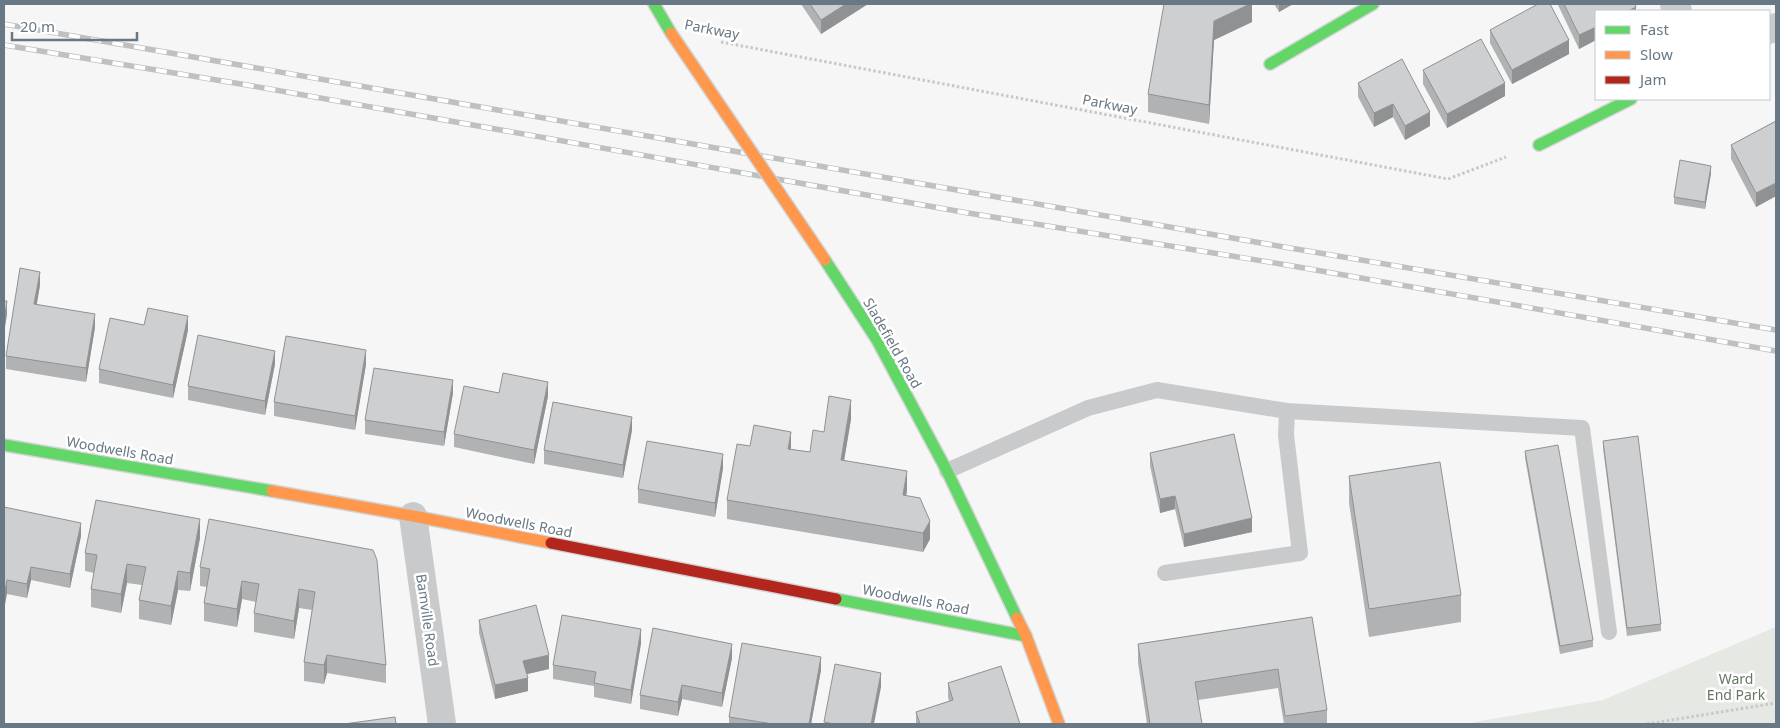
<svg xmlns="http://www.w3.org/2000/svg" width="1780" height="728" font-family="'Noto Sans',sans-serif">
<style>
.green{fill:#e5e8e3}
.lines{fill:none;stroke-linecap:round;stroke-linejoin:round}
.fast-casing{stroke:#d2d3d4;stroke-width:14}
.slow-casing{stroke:#d2d3d4;stroke-width:14}
.jam-casing{stroke:#d2d3d4;stroke-width:14}
.path{stroke:#c6c8c9;stroke-width:3;stroke-dasharray:2.5 2.5;stroke-linecap:butt}
.lane{stroke:#c9cacb;stroke-width:16}
.street{stroke:#c9cacb;stroke-width:28}
.fast{stroke:#63d668;stroke-width:11}
.slow{stroke:#ff974d;stroke-width:11}
.jam{stroke:#b3261e;stroke-width:11}
.rail-casing{stroke:#bfc0c2;stroke-width:5.5}
.rail{stroke:#fff;stroke-width:4;stroke-dasharray:11;stroke-linecap:butt}
.slow-bridge-casing{stroke:#d2d3d4;stroke-width:14;stroke-linecap:butt}
.slow-bridge{stroke:#ff974d;stroke-width:11}
.wall{fill:#b0b2b3}
.shaded-wall{fill:#909192}
.building{fill:#cdcfd0;stroke:#909192}
.labels{text-anchor:middle;dominant-baseline:central;stroke-width:5;stroke-linejoin:round;paint-order:stroke}
.street-label{font-size:14px;fill:#687884;stroke:#fff}
.park-label{font-size:14px;fill:#667762;stroke:#fff}
</style>
<rect width="100%" height="100%" fill="#f6f6f6"/>
<path class="green" d="M 1776,627 L 1776,724 L 1467,724 L 1480,721 L 1603,700 Z"/>
<g class="lines">
<g class="fast-casing">
<path id="fast" d="M 654,4 L 671,33
M 1270,64 L 1373,4
M 1539,145 L 1631,99
M 825,260 L 877,340 L 947,471 L 1017,618
M 4,445 L 272,491
M 836,599 L 1026,636"/>
</g>
<g class="slow-casing">
<path id="slow" d="M 272,491 L 413,516 L 551,543
M 1017,618 L 1026,636 L 1059,724"/>
</g>
<g class="jam-casing">
<path id="jam" d="M 551,543 L 836,599"/>
</g>
<path class="path" d="M 721,42 L 1448,179 L 1506,157
M 1647,724 L 1776,703"/>
<path class="lane" d="M 1287,411 L 1582,428 L 1609,632
M 947,471 L 1088,408 L 1157,390 L 1287,411 L 1286,435 L 1300,553 L 1165,573"/>
<path class="street" d="M 1674,4 L 1678,11
M 1769,30 L 1776,27
M 413,516 L 442,724"/>
<use href="#fast" class="fast"/>
<use href="#slow" class="slow"/>
<use href="#jam" class="jam"/>
<g class="rail-casing">
<path id="rail" d="M 4,24 L 1290,248 L 1776,330
M 4,45 L 253,86 L 968,213 L 1287,265 L 1776,351"/>
</g>
<use href="#rail" class="rail"/>
<g class="slow-bridge-casing">
<path id="slow-bridge" d="M 671,33 L 825,260"/>
</g>
<use href="#slow-bridge" class="slow-bridge"/>
</g>
<path class="wall" d="M 801,4 L 868,4 L 821,34 Z
M 1252,4 L 1252,22 L 1214,40 L 1209,124 L 1148,112 L 1148,94 Z
M 1274,4 L 1293,4 L 1279,12 Z
M 1558,4 L 1635,4 L 1636,11 L 1596,11 L 1596,40 L 1579,49 L 1558,5 Z
M 1490,30 L 1569,54 L 1512,84 L 1490,43 Z
M 1423,70 L 1505,96 L 1447,128 L 1423,84 Z
M 1358,83 L 1430,126 L 1405,140 L 1393,117 L 1374,127 L 1358,97 Z
M 1776,121 L 1776,196 L 1756,207 L 1731,159 L 1731,145 Z
M 1711,173 L 1705,209 L 1674,204 L 1674,197 Z
M 40,285 L 37,304 L 95,327 L 86,382 L 6,369 L 6,356 Z
M 144,325 L 188,330 L 173,398 L 99,383 L 99,369 Z
M 275,364 L 265,415 L 188,400 L 188,386 Z
M 366,364 L 355,430 L 274,416 L 274,402 Z
M 453,393 L 444,446 L 365,434 L 365,420 Z
M 499,393 L 548,396 L 534,464 L 454,447 L 454,434 Z
M 851,419 L 844,460 L 907,490 L 906,496 L 930,539 L 923,552 L 727,519 L 727,500 L 750,446 L 791,449 L 810,452 L 824,432 Z
M 632,430 L 623,478 L 544,464 L 544,450 Z
M 1603,441 L 1661,624 L 1661,631 L 1627,636 L 1603,448 Z
M 1525,451 L 1593,640 L 1593,647 L 1560,654 L 1525,458 Z
M 1150,453 L 1252,532 L 1184,547 L 1175,509 L 1160,513 L 1150,466 Z
M 723,468 L 715,517 L 638,503 L 638,489 Z
M 1349,476 L 1461,595 L 1461,622 L 1369,637 L 1349,503 Z
M 4,507 L 81,536 L 70,588 L 31,580 L 27,598 L 7,594 Z
M 200,538 L 190,591 L 178,590 L 171,625 L 139,619 L 139,600 L 142,585 L 127,583 L 121,613 L 91,607 L 91,589 L 94,573 L 85,571 L 85,553 Z
M 373,550 L 386,665 L 386,683 L 327,673 L 324,684 L 304,681 L 304,662 L 312,610 L 299,608 L 294,639 L 254,632 L 254,613 L 256,602 L 242,599 L 237,627 L 204,621 L 204,603 L 207,587 L 200,586 L 200,567 Z
M 1312,617 L 1327,710 L 1327,724 L 1284,724 L 1278,688 L 1198,700 L 1202,724 L 1147,724 L 1138,663 L 1138,644 Z
M 479,620 L 549,669 L 527,674 L 528,691 L 495,699 L 479,633 Z
M 641,643 L 631,704 L 594,697 L 594,686 L 553,679 L 553,665 Z
M 732,658 L 722,707 L 682,699 L 678,716 L 640,709 L 640,695 Z
M 821,670 L 811,724 L 729,724 L 729,717 Z
M 948,683 L 1020,724 L 916,724 L 916,712 L 949,701 L 948,697 Z"/>
<path class="shaded-wall" d="M 846,4 L 868,4 L 821,34 L 821,20 Z
M 1250,4 L 1252,4 L 1252,22 L 1214,40 L 1209,124 L 1209,105 L 1214,21 Z
M 1279,4 L 1293,4 L 1279,12 Z
M 1636,7 L 1636,11 L 1628,11 Z
M 1596,27 L 1596,40 L 1579,49 L 1579,35 Z
M 1569,40 L 1569,54 L 1512,84 L 1512,70 Z
M 1505,83 L 1505,96 L 1447,128 L 1447,114 Z
M 1393,104 L 1393,117 L 1374,127 L 1374,113 Z
M 1430,112 L 1430,126 L 1405,140 L 1405,126 Z
M 1711,166 L 1711,173 L 1705,209 L 1705,202 Z
M 1776,183 L 1776,196 L 1756,207 L 1756,193 Z
M 40,272 L 40,285 L 34,318 L 34,304 Z
M 7,301 L 7,315 L 4,333 L 4,320 Z
M 95,314 L 95,327 L 86,382 L 86,368 Z
M 188,316 L 188,330 L 173,398 L 173,385 Z
M 366,350 L 366,364 L 355,430 L 355,416 Z
M 275,351 L 275,364 L 265,415 L 265,401 Z
M 453,380 L 453,393 L 444,446 L 444,432 Z
M 548,382 L 548,396 L 534,464 L 534,450 Z
M 851,400 L 851,419 L 841,479 L 841,460 Z
M 632,417 L 632,430 L 623,478 L 623,465 Z
M 791,432 L 791,450 L 788,449 Z
M 723,454 L 723,468 L 715,517 L 715,503 Z
M 907,471 L 907,490 L 903,514 L 903,495 Z
M 1175,496 L 1175,509 L 1160,513 L 1160,499 Z
M 1252,518 L 1252,532 L 1184,547 L 1184,534 Z
M 200,519 L 200,538 L 190,591 L 190,573 Z
M 930,521 L 930,539 L 923,552 L 923,533 Z
M 81,523 L 81,536 L 70,588 L 70,574 Z
M 127,564 L 127,583 L 121,613 L 121,594 Z
M 31,567 L 31,580 L 27,598 L 27,584 Z
M 178,571 L 178,590 L 171,625 L 171,606 Z
M 7,580 L 7,594 L 4,610 L 4,596 Z
M 242,581 L 242,599 L 237,627 L 237,609 Z
M 299,589 L 299,608 L 294,639 L 294,621 Z
M 641,629 L 641,643 L 631,704 L 631,690 Z
M 732,644 L 732,658 L 722,707 L 722,693 Z
M 327,655 L 327,673 L 324,684 L 324,665 Z
M 549,655 L 549,669 L 523,675 L 523,661 Z
M 821,657 L 821,670 L 811,724 L 809,724 Z
M 881,673 L 881,687 L 874,724 L 871,724 Z
M 528,678 L 528,691 L 495,699 L 495,685 Z
M 682,685 L 682,699 L 678,716 L 678,702 Z"/>
<path class="building" d="M 810,4 L 846,4 L 821,20 Z
M 1164,4 L 1250,4 L 1214,21 L 1209,105 L 1148,94 Z
M 1538,4 L 1550,4 L 1569,40 L 1512,70 L 1490,30 Z
M 1564,4 L 1635,4 L 1636,7 L 1628,11 L 1596,11 L 1596,27 L 1579,35 Z
M 1481,39 L 1505,83 L 1447,114 L 1423,70 Z
M 1402,59 L 1430,112 L 1405,126 L 1393,104 L 1374,113 L 1358,83 Z
M 1776,121 L 1776,183 L 1756,193 L 1731,145 Z
M 1680,160 L 1711,166 L 1705,202 L 1674,197 Z
M 20,268 L 40,272 L 34,304 L 95,314 L 86,368 L 6,356 Z
M 4,301 L 7,301 L 4,320 Z
M 148,308 L 188,316 L 173,385 L 99,369 L 110,318 L 144,325 Z
M 198,335 L 275,351 L 265,401 L 188,386 Z
M 286,336 L 366,350 L 355,416 L 274,402 Z
M 374,368 L 453,380 L 444,432 L 365,420 Z
M 503,373 L 548,382 L 534,450 L 454,434 L 464,386 L 499,393 Z
M 829,396 L 851,400 L 841,460 L 907,471 L 903,495 L 920,498 L 930,521 L 923,533 L 727,500 L 737,444 L 750,446 L 754,425 L 791,432 L 788,449 L 810,452 L 813,430 L 824,432 Z
M 553,402 L 632,417 L 623,465 L 544,450 Z
M 1234,434 L 1252,518 L 1184,534 L 1175,496 L 1160,499 L 1150,453 Z
M 1638,436 L 1661,624 L 1627,628 L 1603,441 Z
M 647,441 L 723,454 L 715,503 L 638,489 Z
M 1558,445 L 1593,640 L 1560,646 L 1525,451 Z
M 1440,462 L 1461,595 L 1369,609 L 1349,476 Z
M 96,500 L 200,519 L 190,573 L 178,571 L 171,606 L 139,600 L 146,567 L 127,564 L 121,594 L 91,589 L 97,555 L 85,553 Z
M 4,507 L 81,523 L 70,574 L 31,567 L 27,584 L 7,580 L 4,596 Z
M 209,519 L 373,550 L 377,560 L 386,665 L 327,655 L 324,665 L 304,662 L 315,592 L 299,589 L 294,621 L 254,613 L 259,584 L 242,581 L 237,609 L 204,603 L 210,569 L 200,567 Z
M 536,605 L 549,655 L 523,661 L 528,678 L 495,685 L 479,620 Z
M 562,615 L 641,629 L 631,690 L 594,683 L 596,672 L 553,665 Z
M 1312,617 L 1327,710 L 1285,716 L 1278,669 L 1195,682 L 1202,724 L 1150,724 L 1138,644 Z
M 653,628 L 732,644 L 722,693 L 682,685 L 678,702 L 640,695 Z
M 742,643 L 821,657 L 809,724 L 773,724 L 729,717 Z
M 835,664 L 881,673 L 871,724 L 834,724 L 824,722 Z
M 1001,666 L 1020,724 L 920,724 L 916,712 L 953,700 L 948,683 Z
M 395,717 L 396,724 L 344,724 Z"/>
<g class="labels">
<g class="street-label">
<text transform="translate(712 29) rotate(11)">Parkway</text>
<text transform="translate(1110 104) rotate(11)">Parkway</text>
<text transform="translate(893 343) rotate(60)">Sladefield Road</text>
<text transform="translate(120 450) rotate(10)">Woodwells Road</text>
<text transform="translate(519 522) rotate(11)">Woodwells Road</text>
<text transform="translate(916 599) rotate(11)">Woodwells Road</text>
<text transform="translate(428 620) rotate(82)">Bamville Road</text>
</g>
<g class="park-label">
<text x="1736" y="678">Ward<tspan x="1736" dy="16">End Park</tspan></text>
</g>
</g>
<rect width="1780" height="728" fill="none" stroke="#687884" stroke-width="10"/>
<rect x="1595" y="10" width="175" height="90" fill="#ffffff" stroke="#c3c9ce"/>
<rect x="1605" y="26" width="25" height="8" fill="#63d668" stroke="#c3c9ce"/>
<text x="1640" y="35" font-size="15" fill="#687884">Fast</text>
<rect x="1605" y="51" width="25" height="8" fill="#ff974d" stroke="#c3c9ce"/>
<text x="1640" y="60" font-size="15" fill="#687884">Slow</text>
<rect x="1605" y="76" width="25" height="8" fill="#b3261e" stroke="#c3c9ce"/>
<text x="1640" y="85" font-size="15" fill="#687884">Jam</text>
<path d="M12 32v8h125v-8" fill="none" stroke="#687884" stroke-width="2.5"/>
<text x="20" y="32" font-size="15" fill="#687884" stroke="#ffffff" stroke-width="4" paint-order="stroke">20 m</text>
</svg>
